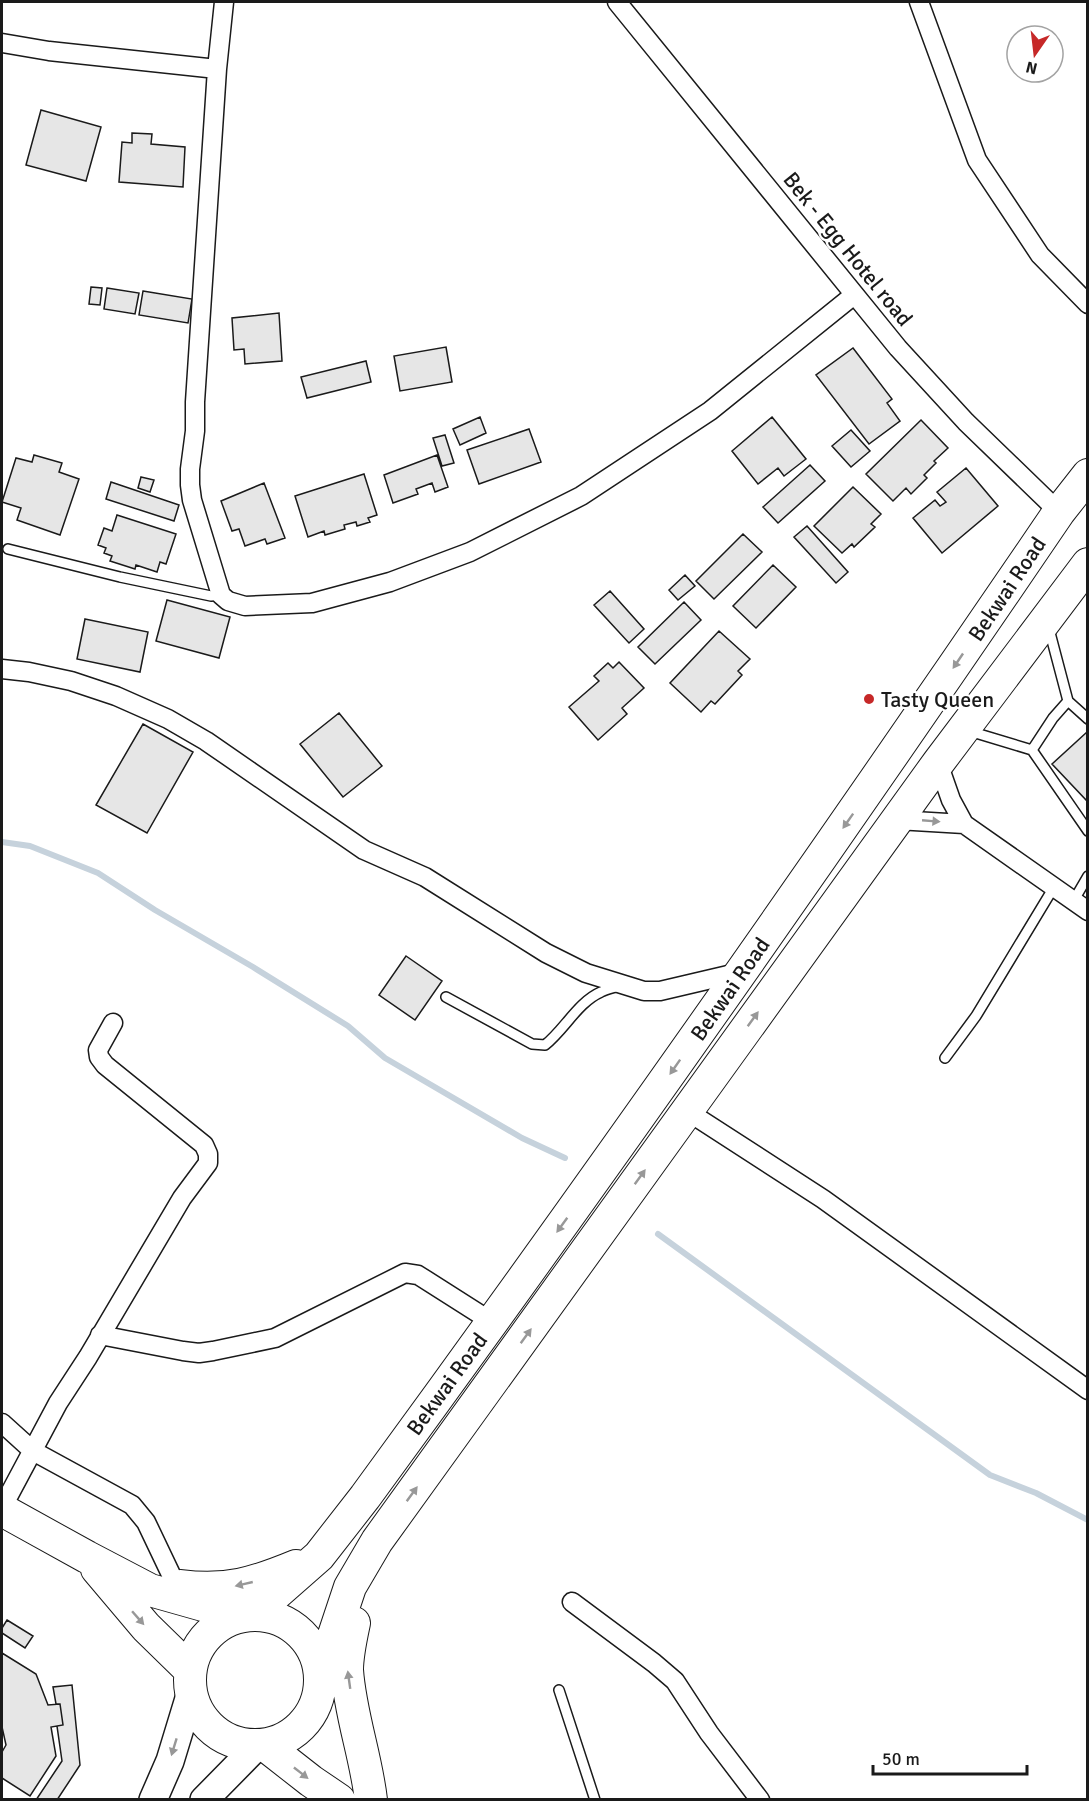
<svg xmlns="http://www.w3.org/2000/svg" width="1089" height="1801" font-family="Signika,sans-serif">
<style>
.lines{fill:none;stroke-linecap:round;stroke-linejoin:round}
.stream{stroke:#c6d2dc;stroke-width:6}
.building{fill:#e6e6e6;stroke:#1a1a1a;stroke-width:1.5}
.service-casing{stroke:#1a1a1a;stroke-width:12}
.minor-casing{stroke:#1a1a1a;stroke-width:21}
.secondary-casing{stroke:#1a1a1a;stroke-width:30}
.trunk-casing{stroke:#1a1a1a;stroke-width:34}
.service{stroke:#fff;stroke-width:9}
.minor{stroke:#fff;stroke-width:18}
.secondary{stroke:#fff;stroke-width:27}
.trunk{stroke:#fff;stroke-width:32}
.oneway{fill:#989898}
.poi-dot{fill:#c62828;stroke:#fff;stroke-width:2}
.labels{text-anchor:middle;dominant-baseline:central;stroke-width:4.5;stroke-linejoin:round;paint-order:stroke}
.street-label{font-size:22px;fill:#1a1a1a;stroke:#fff}
.poi-label{font-size:22px;fill:#1a1a1a;stroke:#fff;text-anchor:start}
</style>
<rect width="100%" height="100%" fill="#fff"/>
<g class="lines">
<path class="stream" d="M 2,842 L 30,846 L 98,873 L 155,910 L 253,967 L 348,1026 L 385,1058 L 522,1138 L 565,1158
M 658,1234 L 990,1475 L 1036,1493 L 1088,1520"/>
</g>
<path class="building" d="M 41,110 L 101,127 L 86,181 L 26,165 Z
M 132,133 L 152,134 L 151,144 L 185,147 L 183,187 L 119,182 L 122,142 L 132,143 Z
M 91,287 L 102,288 L 100,305 L 89,304 Z
M 107,288 L 139,293 L 135,314 L 104,309 Z
M 143,291 L 192,299 L 188,323 L 139,315 Z
M 279,313 L 282,361 L 245,364 L 244,349 L 234,350 L 232,318 Z
M 446,347 L 452,382 L 400,391 L 394,356 Z
M 853,348 L 892,399 L 887,403 L 900,421 L 869,444 L 816,375 Z
M 366,361 L 371,382 L 307,398 L 301,377 Z
M 480,417 L 486,433 L 460,445 L 453,429 Z
M 772,417 L 806,459 L 784,476 L 778,468 L 758,484 L 732,451 Z
M 921,420 L 948,448 L 934,461 L 936,463 L 924,475 L 927,478 L 911,494 L 906,488 L 893,501 L 866,474 Z
M 529,429 L 541,462 L 479,484 L 467,450 Z
M 851,430 L 870,451 L 851,467 L 832,446 Z
M 445,435 L 454,463 L 442,466 L 433,438 Z
M 34,455 L 62,463 L 59,472 L 79,479 L 60,535 L 17,520 L 21,508 L 2,502 L 16,458 L 32,462 Z
M 437,455 L 448,487 L 435,492 L 432,483 L 416,489 L 418,494 L 393,503 L 384,475 Z
M 810,465 L 825,481 L 778,523 L 763,507 Z
M 966,468 L 998,506 L 942,553 L 913,518 L 935,500 L 940,506 L 946,502 L 937,492 Z
M 364,474 L 377,515 L 368,518 L 370,522 L 357,526 L 356,522 L 344,525 L 345,529 L 325,535 L 324,531 L 308,537 L 295,496 Z
M 141,477 L 154,480 L 150,492 L 138,488 Z
M 111,482 L 179,505 L 174,521 L 106,499 Z
M 264,483 L 285,538 L 267,544 L 265,539 L 245,546 L 239,529 L 232,531 L 221,501 Z
M 853,487 L 881,514 L 871,524 L 875,527 L 854,547 L 852,544 L 842,553 L 814,526 Z
M 117,515 L 176,534 L 166,564 L 160,562 L 157,572 L 136,565 L 135,569 L 110,561 L 112,556 L 104,553 L 106,548 L 98,545 L 104,528 L 112,531 Z
M 807,526 L 848,572 L 836,583 L 794,537 Z
M 743,534 L 762,552 L 714,599 L 696,581 Z
M 773,565 L 796,587 L 756,628 L 733,606 Z
M 685,575 L 695,586 L 678,600 L 669,590 Z
M 610,591 L 644,629 L 629,643 L 594,605 Z
M 167,600 L 230,617 L 219,658 L 156,641 Z
M 684,602 L 701,620 L 655,664 L 638,647 Z
M 85,619 L 148,632 L 140,672 L 77,659 Z
M 719,631 L 750,659 L 738,671 L 742,675 L 715,704 L 711,701 L 701,712 L 670,683 Z
M 619,662 L 644,688 L 622,708 L 627,714 L 598,740 L 569,707 L 599,681 L 594,676 L 608,663 L 613,668 Z
M 339,713 L 382,766 L 343,797 L 300,744 Z
M 143,724 L 193,752 L 147,833 L 96,805 Z
M 1087,732 L 1088,733 L 1088,802 L 1052,764 Z
M 406,956 L 442,981 L 415,1020 L 379,995 Z
M 7,1620 L 33,1636 L 25,1648 L 2,1633 L 2,1628 Z
M 2,1653 L 36,1674 L 48,1705 L 60,1704 L 63,1725 L 51,1727 L 56,1756 L 30,1796 L 2,1778 L 2,1752 L 6,1745 L 2,1727 Z
M 72,1685 L 80,1765 L 57,1800 L 36,1800 L 62,1761 L 57,1726 L 63,1725 L 60,1704 L 56,1704 L 53,1687 Z"/>
<g class="lines">
<g class="service-casing">
<path id="service" d="M 8,549 L 120,577 L 211,596 L 221,595
M 1068,701 L 1088,719
M 969,731 L 1032,750 L 1088,831
M 1032,750 L 1053,718 L 1068,701 L 1049,629
M 1074,900 L 1088,876
M 446,997 L 532,1044 L 545,1045 C 565,1029 578,1002 601,992 C 607,989 613,988 619,986
M 945,1058 L 976,1016 L 1054,887
M 559,1690 L 595,1800"/>
</g>
<g class="minor-casing">
<path id="minor" d="M 224,2 L 217,69 L 195,402 L 195,431 L 190,469 L 190,485 L 192,500 L 221,595 L 228,601 L 245,606 L 312,603 L 390,582 L 470,552 L 581,496 L 710,411 L 854,295
M 617,2 L 898,348 L 966,422 L 1059,512
M 919,2 L 977,160 L 1040,255 L 1088,304
M 2,43 L 49,51 L 217,69
M 2,669 L 29,672 L 71,681 L 116,696 L 168,719 L 206,741 L 364,850 L 425,877 L 546,953 L 586,973 L 644,991 L 660,991 L 741,972
M 938,763 L 951,800 L 964,824 L 1088,911
M 897,820 L 964,824
M 687,1111 L 823,1199 L 1088,1390
M 100,1335 L 183,1351 L 199,1353 L 213,1351 L 275,1338 L 405,1273 L 418,1275 L 492,1322
M 2,1423 L 33,1451 L 132,1505 L 146,1522 L 176,1585
M 2,1508 L 58,1403 L 88,1357 L 182,1198 L 208,1163 L 208,1154 L 204,1145 L 105,1065 L 99,1057 L 98,1050 L 113,1023
M 572,1602 L 654,1663 L 675,1681 L 709,1733 L 760,1800"/>
</g>
<g class="secondary-casing">
<path id="secondary" d="M 153,1800 L 170,1761 L 191,1692
M 204,1800 L 258,1745"/>
</g>
<g class="trunk-casing">
<path id="trunk" d="M 2,1510 L 87,1557 L 150,1590 L 242,1616
M 97,1569 L 146,1627 L 190,1670
M 181,1586 C 226,1592 255,1583 296,1566
M 253,1614 L 319,1556 L 365,1497 C 602,1173 833,844 1059,512 L 1088,475
M190 1680a65 65 0 1 1 130 0a65 65 0 1 1-130 0Z
M 354,1623 C 351,1637 347,1655 347,1670 C 350,1714 366,1756 371,1800
M 321,1674 L 350,1587 L 377,1541 L 938,763 L 1088,564
M 265,1745 L 311,1781 L 339,1800"/>
</g>
<use href="#service" class="service"/>
<use href="#minor" class="minor"/>
<use href="#secondary" class="secondary"/>
<use href="#trunk" class="trunk"/>
</g>
<defs><path id="oneway-solid" d="M-6-.8H1V-3.2L6.5 0L1 3.2V.8H-6Z" transform="scale(1.5)"/></defs>
<g class="oneway">
<use href="#oneway-solid" transform="translate(958 661) rotate(124)"/>
<use href="#oneway-solid" transform="translate(848 821) rotate(125)"/>
<use href="#oneway-solid" transform="translate(931 821) rotate(5)"/>
<use href="#oneway-solid" transform="translate(753 1019) rotate(-54)"/>
<use href="#oneway-solid" transform="translate(675 1067) rotate(125)"/>
<use href="#oneway-solid" transform="translate(640 1177) rotate(-54)"/>
<use href="#oneway-solid" transform="translate(562 1225) rotate(126)"/>
<use href="#oneway-solid" transform="translate(526 1336) rotate(-54)"/>
<use href="#oneway-solid" transform="translate(412 1494) rotate(-54)"/>
<use href="#oneway-solid" transform="translate(244 1584) rotate(167)"/>
<use href="#oneway-solid" transform="translate(138 1618) rotate(49)"/>
<use href="#oneway-solid" transform="translate(349 1680) rotate(-98)"/>
<use href="#oneway-solid" transform="translate(174 1747) rotate(107)"/>
<use href="#oneway-solid" transform="translate(301 1773) rotate(38)"/>
</g>
<circle class="poi-dot" cx="869" cy="699" r="6"/>
<g class="labels">
<g class="street-label">
<text transform="translate(848 249) rotate(51)">Bek - Egg Hotel road</text>
<text transform="translate(1007 589) rotate(-56)">Bekwai Road</text>
<text transform="translate(730 989) rotate(-55)">Bekwai Road</text>
<text transform="translate(447 1384) rotate(-54)">Bekwai Road</text>
</g>
<g class="poi-label">
<text x="881" y="699">Tasty Queen</text>
</g>
</g>
<rect width="1089" height="1801" fill="none" stroke="#1a1a1a" stroke-width="6"/>
<g transform="translate(1035 54) rotate(194)"><circle r="28" fill="#ffffff" stroke="#a3a3a3" stroke-width="1.5"/>
<path d="M0-4.5L10 22L0 15L-10 22Z" fill="#c62828"/>
<text y="-9" font-size="16" font-weight="bold" text-anchor="middle" fill="#1a1a1a">N</text>
</g>
<path d="M873 1765v9h154v-9" fill="none" stroke="#1a1a1a" stroke-width="3"/>
<text x="882" y="1765" font-size="18" fill="#1a1a1a" stroke="#ffffff" stroke-width="4.5" paint-order="stroke">50 m</text>
</svg>
